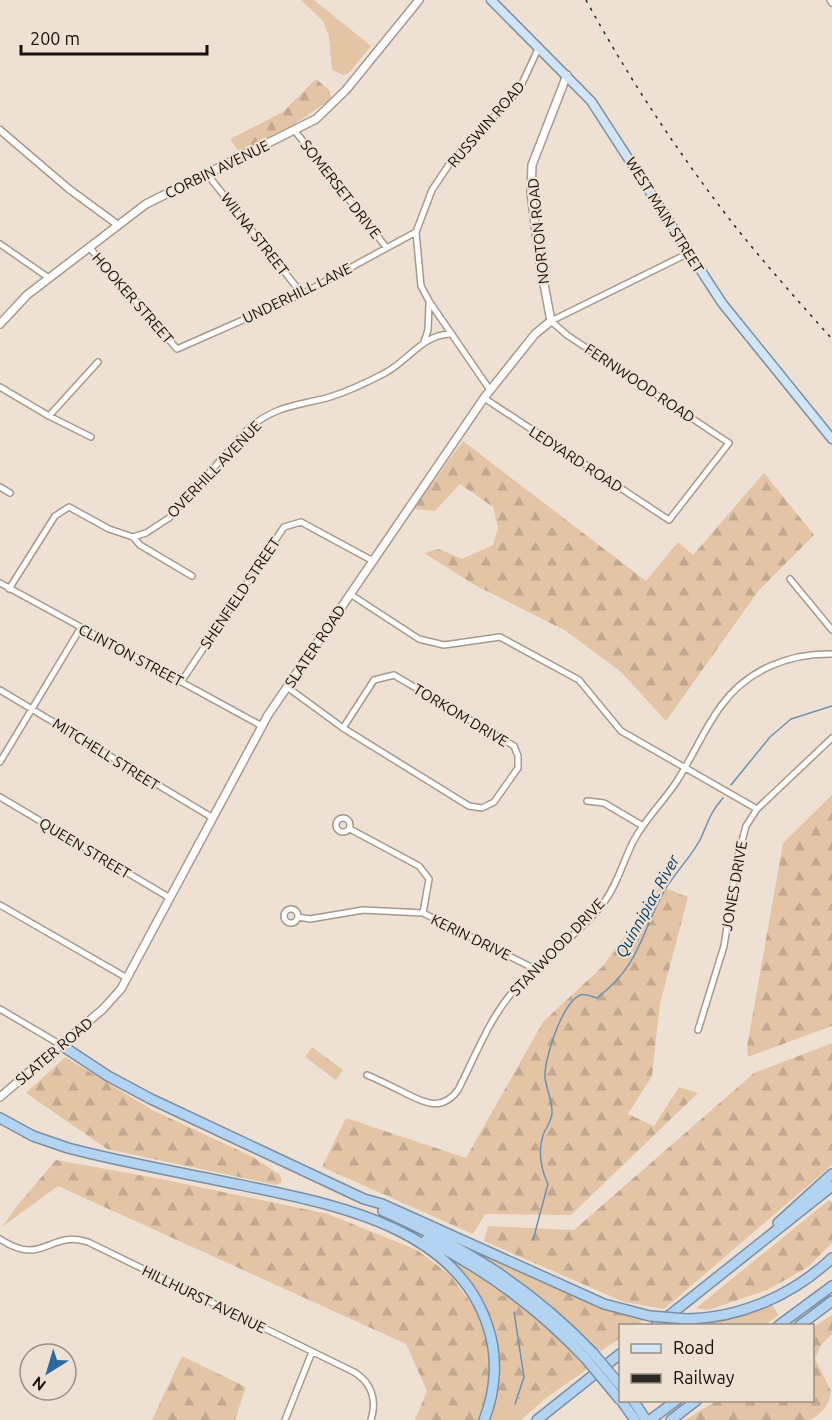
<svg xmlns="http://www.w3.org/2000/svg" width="832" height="1420" font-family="Ubuntu,sans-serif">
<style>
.grass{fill:#e3c5a6}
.forest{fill:url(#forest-firs)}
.park{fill:url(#park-tufts)}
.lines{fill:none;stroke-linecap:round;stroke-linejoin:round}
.stream{stroke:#6c90b2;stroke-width:1.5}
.minor-casing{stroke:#a6998c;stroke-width:8}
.tertiary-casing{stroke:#a6998c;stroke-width:9}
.secondary-casing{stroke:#a6998c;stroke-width:10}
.primary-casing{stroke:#7b8fa2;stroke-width:11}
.motorway-casing{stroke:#7b8fa2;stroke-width:12}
.minor{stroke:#fff;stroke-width:5}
.tertiary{stroke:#fff;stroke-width:6}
.secondary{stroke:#fff;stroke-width:7}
.primary{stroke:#d1e5f7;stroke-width:8}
.motorway{stroke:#b2d3f2;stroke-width:9}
.rail{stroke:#2e2822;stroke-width:1.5;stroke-dasharray:3 6;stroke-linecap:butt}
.motorway-bridge-casing{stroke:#7b8fa2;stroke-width:12;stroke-linecap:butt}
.motorway-bridge{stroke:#b2d3f2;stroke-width:9}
.labels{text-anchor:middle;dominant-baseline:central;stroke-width:4.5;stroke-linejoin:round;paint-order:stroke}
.street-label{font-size:15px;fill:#16110c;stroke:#eee1d3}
.water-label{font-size:16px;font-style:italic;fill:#003c68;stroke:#eee1d3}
</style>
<defs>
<pattern id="forest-firs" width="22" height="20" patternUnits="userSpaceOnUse" patternTransform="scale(1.5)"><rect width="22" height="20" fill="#e3c5a6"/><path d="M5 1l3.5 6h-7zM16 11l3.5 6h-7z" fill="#c2a88e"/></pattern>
<pattern id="park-tufts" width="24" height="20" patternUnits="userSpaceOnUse" patternTransform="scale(1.5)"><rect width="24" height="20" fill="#e3c5a6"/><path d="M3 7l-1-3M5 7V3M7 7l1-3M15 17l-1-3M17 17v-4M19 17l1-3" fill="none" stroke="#c2a88e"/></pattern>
</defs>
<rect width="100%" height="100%" fill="#eee1d3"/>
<path class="grass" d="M 301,0 L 314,0 L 371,46 L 349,73 L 343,75 L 332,70 L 329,37 L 323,21 Z
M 467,1245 L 558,1289 L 550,1304 L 510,1273 L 466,1248 Z
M 458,1263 L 509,1295 L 489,1302 L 487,1310 L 481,1296 L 457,1265 Z
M 771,1304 L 779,1315 L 765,1325 L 666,1326 L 670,1322 Z
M 587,1366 L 589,1368 L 546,1398 L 521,1420 L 489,1420 L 498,1390 L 526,1402 L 534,1401 L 552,1382 L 561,1378 L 575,1376 Z"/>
<path class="forest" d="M 316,79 L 330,91 L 331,99 L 280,134 L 241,152 L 237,149 L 230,139 L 283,112 Z
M 463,441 L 646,581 L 678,542 L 693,555 L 764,473 L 814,535 L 759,590 L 666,721 L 621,672 L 566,631 L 473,584 L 424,553 L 439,549 L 462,559 L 493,545 L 498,528 L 493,507 L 460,484 L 435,511 L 413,509 Z
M 832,795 L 832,1026 L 748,1057 L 747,1047 L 783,843 Z
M 660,886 L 688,897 L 660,1004 L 652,1076 L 628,1114 L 654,1126 L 679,1087 L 698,1093 L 571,1215 L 485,1214 L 473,1234 L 322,1167 L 346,1118 L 466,1158 L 543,1022 L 603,966 Z
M 832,1043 L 832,1165 L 664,1309 L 624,1302 L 484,1241 L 488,1226 L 574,1230 L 754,1073 Z
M 65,1057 L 154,1111 L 253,1157 L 280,1175 L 282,1182 L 276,1185 L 107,1149 L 26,1093 Z
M 56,1160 L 161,1179 L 328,1214 L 417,1250 L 450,1275 L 474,1307 L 489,1344 L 489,1385 L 478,1420 L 415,1420 L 427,1391 L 406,1344 L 58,1186 L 2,1227 L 17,1206 Z
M 829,1200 L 832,1202 L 832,1243 L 808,1267 L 767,1290 L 708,1310 L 696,1308 Z
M 558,1289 C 587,1302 615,1313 646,1319 L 637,1325 L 620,1326 L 620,1338 L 598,1353 L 550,1304 Z
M 509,1295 L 560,1338 L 587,1366 L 571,1379 C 553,1377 545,1389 534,1401 L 526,1402 L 498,1390 C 501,1372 500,1350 495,1332 C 494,1325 487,1317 487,1309 C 487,1298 500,1296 509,1295 Z
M 832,1315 L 832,1334 L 821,1345 L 815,1359 L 831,1391 C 830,1404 822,1414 810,1420 L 685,1420 L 716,1401 L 812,1400 L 813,1327 Z
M 182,1356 L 246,1387 L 235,1420 L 152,1420 Z"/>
<path class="park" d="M 312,1047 L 343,1070 L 336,1080 L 305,1057 Z"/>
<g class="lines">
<path class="stream" d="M 731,785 L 770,737 L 791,719 L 832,706
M 533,1240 L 548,1184 C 541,1169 538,1151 543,1135 C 546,1128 551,1121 552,1114 C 553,1102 546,1089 545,1077 C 544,1059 562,1003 580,995 C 585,993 592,997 597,998 C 639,966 640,937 662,895 C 673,874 691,858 701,838 C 708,822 711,811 723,798
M 514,1312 L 524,1377 L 515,1404"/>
<g class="minor-casing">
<path id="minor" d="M 830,0 L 832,3
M 295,131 L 386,247
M 207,174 L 302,294
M 0,244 L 49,278
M 89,247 L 177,349 L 302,294 L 416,232
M 424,342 L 428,330 L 429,303
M 0,387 L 49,416 L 91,437
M 490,390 L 429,301 L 421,286 L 416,232 L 432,190 L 450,163 L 519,90 L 539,47
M 484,398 L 669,520 L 729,443 L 567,335 L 551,321 L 689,253
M 49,416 L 98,362
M 0,487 L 10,493
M 133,537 L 146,533 L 169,518 L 249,428 C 277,405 297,406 330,397 C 349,391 368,382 385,373 C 408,361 423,334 451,334
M 790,579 L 832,630
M 0,583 L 262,726
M 9,589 L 55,516 L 69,507 L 109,529 L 133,537 L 140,545 L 192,576
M 350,594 L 419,639 L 444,645 L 500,637 L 579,680 L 621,731 L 757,809
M 394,675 L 514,746 L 518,756 L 518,768 L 494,802 L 482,808 L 469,806 L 343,728 L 374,680 Z
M 181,682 L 284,527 L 301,522 L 373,561
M 287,687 L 343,728
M 0,690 L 213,818
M 0,762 L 80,629
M 0,797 L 170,898
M 587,801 L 604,803 L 643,826
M336 825a7 7 0 1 1 14 0a7 7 0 1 1-14 0Z
M 350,829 L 419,866 L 429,879 L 423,913
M 0,905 L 127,978
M284 916a7 7 0 1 1 14 0a7 7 0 1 1-14 0Z
M 298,917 L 310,919 L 363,910 L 423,913 L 535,969
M 0,1009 L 61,1045
M 698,1030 L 724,946 L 737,860 L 746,826 L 757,809 L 832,738
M 367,1075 C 379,1080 391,1086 403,1092 C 423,1102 441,1113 458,1090 C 476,1055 490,1016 517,987 C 543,958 577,936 602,905 C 617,886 623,861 634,840 C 646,818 664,801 677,781 C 693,756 704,729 721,706 C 747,670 789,653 832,654
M 0,1239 C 44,1268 49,1229 88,1242 L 354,1372 C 372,1383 377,1400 371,1420
M 285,1420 L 312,1352"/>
</g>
<g class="tertiary-casing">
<path id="tertiary" d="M 0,130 L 69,189 L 118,225"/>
</g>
<g class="secondary-casing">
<path id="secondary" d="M 0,324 L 27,295 L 146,204 L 316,119 L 346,90 L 419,0
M 0,1097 L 103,1009 L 121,989 L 268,715 L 484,398 L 535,334 L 551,321 L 540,263 L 531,192 L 532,165 L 567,75"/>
</g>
<g class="primary-casing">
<path id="primary" d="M 491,0 L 591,101 L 722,303 L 832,439"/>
</g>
<g class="motorway-casing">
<path id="motorway" d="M 61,1045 L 108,1076 L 151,1099 L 364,1199 L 382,1204 L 604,1304 L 650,1316
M 0,1118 L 33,1136 L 68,1148 C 125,1163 184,1173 241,1185 C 331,1204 456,1225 488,1327 C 498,1357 496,1390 484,1420
M 383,1211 C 466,1248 530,1287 593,1353
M 778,1223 L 832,1174
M 426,1240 C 487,1270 540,1310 586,1359
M 687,1319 C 741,1318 793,1295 832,1258
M 656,1326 L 832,1186
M 778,1326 L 832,1286
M 799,1326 L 832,1301
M 621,1400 L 635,1420
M 633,1400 L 646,1420
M 537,1420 L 620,1354
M 650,1420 L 677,1400
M 671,1420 L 697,1400"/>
</g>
<use href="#minor" class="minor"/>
<use href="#tertiary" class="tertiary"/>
<use href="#secondary" class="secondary"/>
<use href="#primary" class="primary"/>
<use href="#motorway" class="motorway"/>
<path class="rail" d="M 586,0 C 629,79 679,154 734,225 C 765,264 799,302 832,339"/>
<g class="motorway-bridge-casing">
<path id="motorway-bridge" d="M 650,1316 L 687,1319
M 593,1353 L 620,1385
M 586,1359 L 620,1400"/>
</g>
<use href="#motorway-bridge" class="motorway-bridge"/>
</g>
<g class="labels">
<g class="street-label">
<text transform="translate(486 124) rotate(-49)">RUSSWIN ROAD</text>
<text transform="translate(217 169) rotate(-26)">CORBIN AVENUE</text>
<text transform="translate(341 189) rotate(52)">SOMERSET DRIVE</text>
<text transform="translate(665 215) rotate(58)">WEST MAIN STREET</text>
<text transform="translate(538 231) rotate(-96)">NORTON ROAD</text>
<text transform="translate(255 234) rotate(52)">WILNA STREET</text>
<text transform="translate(297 293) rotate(-26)">UNDERHILL LANE</text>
<text transform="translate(133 298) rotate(49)">HOOKER STREET</text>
<text transform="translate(640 383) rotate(34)">FERNWOOD ROAD</text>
<text transform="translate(576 459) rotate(33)">LEDYARD ROAD</text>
<text transform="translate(214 469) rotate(-46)">OVERHILL AVENUE</text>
<text transform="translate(240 593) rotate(-56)">SHENFIELD STREET</text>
<text transform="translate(315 646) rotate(-56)">SLATER ROAD</text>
<text transform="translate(131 655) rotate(28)">CLINTON STREET</text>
<text transform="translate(461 715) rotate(31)">TORKOM DRIVE</text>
<text transform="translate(106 754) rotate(32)">MITCHELL STREET</text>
<text transform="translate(85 848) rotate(31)">QUEEN STREET</text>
<text transform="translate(734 886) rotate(-80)">JONES DRIVE</text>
<text transform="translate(471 937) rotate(26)">KERIN DRIVE</text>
<text transform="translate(557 947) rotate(-46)">STANWOOD DRIVE</text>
<text transform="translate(54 1051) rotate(-40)">SLATER ROAD</text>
<text transform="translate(204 1299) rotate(26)">HILLHURST AVENUE</text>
</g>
<g class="water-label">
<text transform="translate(647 906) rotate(-61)">Quinnipiac River</text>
</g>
</g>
<rect x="619" y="1324" width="195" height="78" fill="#eee1d3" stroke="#988e83" stroke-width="1.5"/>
<rect x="631" y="1344" width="30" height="9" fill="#d1e5f7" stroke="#988e83" stroke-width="1.5"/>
<text x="673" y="1354" font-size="18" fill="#16110c">Road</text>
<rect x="631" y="1374" width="30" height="9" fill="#2e2822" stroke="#988e83" stroke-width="1.5"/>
<text x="673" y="1384" font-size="18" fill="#16110c">Railway</text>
<g transform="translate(48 1372) rotate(217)"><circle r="28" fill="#eee1d3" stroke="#988e83" stroke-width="1.5"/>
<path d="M0-4.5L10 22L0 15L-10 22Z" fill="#2a6aa0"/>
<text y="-9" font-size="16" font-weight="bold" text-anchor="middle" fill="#16110c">N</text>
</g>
<path d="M21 45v9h186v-9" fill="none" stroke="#16110c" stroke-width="3"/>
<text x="30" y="45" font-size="18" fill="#16110c" stroke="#eee1d3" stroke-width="4.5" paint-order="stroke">200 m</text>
</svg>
